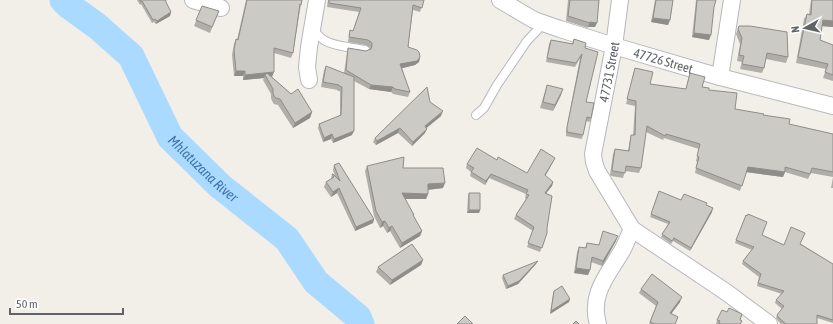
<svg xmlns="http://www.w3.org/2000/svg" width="833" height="324" font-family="'Asap Condensed',sans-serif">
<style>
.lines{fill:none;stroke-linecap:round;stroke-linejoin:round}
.river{stroke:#aadaff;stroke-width:27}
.service-casing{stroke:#b5b8bc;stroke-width:10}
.minor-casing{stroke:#b5b8bc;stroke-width:18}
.service{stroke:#fff;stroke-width:8}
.minor{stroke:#fff;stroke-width:16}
.wall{fill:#afaea9}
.shaded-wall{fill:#8f8d8a}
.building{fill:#cccac5;stroke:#8f8d8a}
.labels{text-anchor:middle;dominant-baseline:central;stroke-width:3.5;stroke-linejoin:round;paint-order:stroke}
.street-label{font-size:13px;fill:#5f6368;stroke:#fff}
.water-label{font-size:14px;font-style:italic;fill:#4174aa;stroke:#fff}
</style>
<rect width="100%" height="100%" fill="#f1efe8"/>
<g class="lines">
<path class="river" id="s1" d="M 63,0 L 68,5 L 97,26 L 131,56 L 170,137 L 220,186 L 287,239 L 316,282 L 358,317 L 361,324"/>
<g class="service-casing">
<path id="service" d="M 313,28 C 316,33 319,37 324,40 C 332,46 355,48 365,50
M 476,115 L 484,108 L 497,85 L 527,41 L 544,23"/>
</g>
<g class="minor-casing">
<g id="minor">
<path d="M 193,0 L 221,8"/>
<path id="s2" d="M 500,0 L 534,20 L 560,29 L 614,46 L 720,77 L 833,106"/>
<path d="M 720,77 L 732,0"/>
<path d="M 309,80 L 307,67 L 309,47 L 317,0"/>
<path d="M 632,229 L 726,292 L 769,324"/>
<path id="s3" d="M 598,324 C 589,293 609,274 623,249 C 626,243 629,235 632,229 L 597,171 L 594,162 L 593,154 L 614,46 L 620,0"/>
</g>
</g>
<use href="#service" class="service"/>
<use href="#minor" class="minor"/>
</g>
<path class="wall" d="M 137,0 L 168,0 L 165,1 L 171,12 L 170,16 L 156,24 L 154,22 L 152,23 L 141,4 L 140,5 Z
M 246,0 L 302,0 L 300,10 L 293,53 L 291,58 L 274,53 L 272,77 L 312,112 L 310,118 L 293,128 L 278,105 L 274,104 L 272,101 L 271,98 L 271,94 L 263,80 L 264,78 L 243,80 L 243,76 L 234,76 L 232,55 L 234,44 L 236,39 L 237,40 Z
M 328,0 L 424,0 L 420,12 L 413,10 L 408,47 L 420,57 L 419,62 L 415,65 L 402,68 L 410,92 L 408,97 L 393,94 L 391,92 L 369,89 L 354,81 L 352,135 L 333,143 L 331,139 L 323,142 L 318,128 L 319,124 L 340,116 L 340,91 L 337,91 L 338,90 L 321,87 L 324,70 L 326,66 L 344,73 L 347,53 L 348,48 L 366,51 L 370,49 L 370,48 L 366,45 L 348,42 L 349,35 L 350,30 L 353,31 L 359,12 L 327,7 Z
M 568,0 L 599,0 L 595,27 L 588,27 L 588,28 L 566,21 Z
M 655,0 L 673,0 L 670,20 L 668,25 L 651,22 Z
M 696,0 L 716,0 L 714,7 L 709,40 L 692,37 Z
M 811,0 L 833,0 L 833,27 L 822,26 L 820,40 L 833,45 L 833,81 L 823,78 L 826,69 L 796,63 L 804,19 L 807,14 L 809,14 Z
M 202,6 L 219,11 L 210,33 L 194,26 Z
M 739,26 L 788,57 L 786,63 L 766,59 L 764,68 L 762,73 L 740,69 L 742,62 L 737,61 L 740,44 L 736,34 Z
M 574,39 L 585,48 L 586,102 L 591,118 L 590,122 L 586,121 L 582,139 L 566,136 L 566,131 L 580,58 L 575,67 L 546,62 L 549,44 L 551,40 L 572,44 Z
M 635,68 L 650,84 L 686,89 L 690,73 L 702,87 L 709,90 L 735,109 L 763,115 L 789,124 L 833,134 L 833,188 L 831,188 L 833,177 L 811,173 L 808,179 L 785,172 L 783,177 L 746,172 L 740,191 L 695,173 L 697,162 L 696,161 L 699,149 L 664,138 L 663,140 L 646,132 L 641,168 L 639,173 L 625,171 L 623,178 L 611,176 L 610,175 L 613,154 L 615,149 L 628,151 L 630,140 L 631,135 L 633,135 L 635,106 L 626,104 Z
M 547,85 L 561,95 L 553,111 L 540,108 Z
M 430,102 L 441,116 L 426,128 L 425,133 L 412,146 L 398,133 L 376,145 L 373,142 L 375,138 Z
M 497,160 L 527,173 L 553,162 L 545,176 L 553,182 L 552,186 L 546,193 L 547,233 L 540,252 L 527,247 L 533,231 L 514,219 L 516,215 L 526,199 L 525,198 L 526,194 L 489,178 L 485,185 L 470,176 L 471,172 L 466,168 L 467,164 Z
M 334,165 L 374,219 L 373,223 L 355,231 L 337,193 L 331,197 L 324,187 L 326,182 L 331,179 L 332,174 L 335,176 L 333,170 Z
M 367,166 L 403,168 L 443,188 L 428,190 L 428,194 L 426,199 L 405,199 L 414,215 L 413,216 L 422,231 L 420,236 L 400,248 L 390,231 L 387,233 L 383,226 L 380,228 L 374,216 L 365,171 Z
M 659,191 L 681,200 L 706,205 L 712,212 L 690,251 L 673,241 L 671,244 L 661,237 L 668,224 L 650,217 Z
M 469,193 L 480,210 L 479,213 L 467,213 L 468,196 Z
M 762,235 L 784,245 L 801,244 L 833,264 L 833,323 L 817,318 L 817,324 L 781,324 L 778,321 L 776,318 L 777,315 L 782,309 L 775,303 L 776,300 L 782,294 L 757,286 L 759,277 L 742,264 L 743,261 L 752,250 L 735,243 L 736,240 Z
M 616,241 L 602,266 L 591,262 L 590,270 L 588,275 L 574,273 L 577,252 L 579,247 L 585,248 L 587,243 L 598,245 Z
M 423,260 L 421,265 L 390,285 L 376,272 L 378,267 Z
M 536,264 L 518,284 L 506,289 L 502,278 L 503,275 Z
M 641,289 L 680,302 L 671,314 L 678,317 L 675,324 L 649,324 L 656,306 L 639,293 Z
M 554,291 L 570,299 L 569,302 L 550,314 L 553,294 Z
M 717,320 L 740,320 L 742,321 L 741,324 L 716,324 Z"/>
<path class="shaded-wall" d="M 171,12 L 170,16 L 156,24 L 157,21 Z
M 653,18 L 670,20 L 668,25 L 651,22 Z
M 823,20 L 833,21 L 833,27 L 821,26 Z
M 590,22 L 597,23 L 595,27 L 588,27 Z
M 694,33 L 711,35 L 709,40 L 692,37 Z
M 420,57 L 419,62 L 415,65 L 399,69 L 400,64 Z
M 236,71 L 245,71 L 243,76 L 234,76 Z
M 274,72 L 272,77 L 265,75 L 264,78 L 243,80 L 245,75 Z
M 371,85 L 393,87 L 391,92 L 369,89 Z
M 563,89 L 561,95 L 553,111 L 555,105 Z
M 443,111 L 441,116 L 423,131 L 425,126 Z
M 312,112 L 310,118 L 293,128 L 295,123 Z
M 400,128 L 398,133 L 376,145 L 377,141 Z
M 427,129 L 425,133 L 412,146 L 413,142 Z
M 354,131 L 352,135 L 333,143 L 334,139 Z
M 332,134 L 331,139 L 323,142 L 324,138 Z
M 555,158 L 553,162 L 543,180 L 545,175 Z
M 748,167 L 785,172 L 783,177 L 746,172 Z
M 491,174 L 489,178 L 485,185 L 486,181 Z
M 553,182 L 552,186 L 543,197 L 545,193 Z
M 445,183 L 443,188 L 426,190 L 428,184 Z
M 339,188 L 337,193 L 331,197 L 333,192 Z
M 402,193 L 428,194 L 426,199 L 400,199 Z
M 713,208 L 712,212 L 690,251 L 691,248 Z
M 469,210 L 480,210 L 479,213 L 467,213 Z
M 374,219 L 373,223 L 355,231 L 356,227 Z
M 385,221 L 383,226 L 380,228 L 382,222 Z
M 392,226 L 390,231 L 387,233 L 389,228 Z
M 422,231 L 420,236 L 400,248 L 402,243 Z
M 618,236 L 616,241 L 602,266 L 603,261 Z
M 423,260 L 421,265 L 390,285 L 392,280 Z
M 538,261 L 536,264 L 518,284 L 506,289 L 508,286 Z
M 576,268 L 590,270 L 588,275 L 574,273 Z
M 682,297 L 680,302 L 668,318 L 670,313 Z
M 570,299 L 569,302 L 550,314 L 551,311 Z"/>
<path class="building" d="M 140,0 L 165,0 L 171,12 L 157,21 L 155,19 L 153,20 L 142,1 L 141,2 Z
M 247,0 L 302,0 L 301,5 L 300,4 L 293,53 L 274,48 L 274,72 L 245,75 L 245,71 L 236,71 L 234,50 L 236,39 L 238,40 Z
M 329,0 L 424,0 L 422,8 L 413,5 L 408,47 L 417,50 L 419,52 L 420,57 L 417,61 L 400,64 L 410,92 L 395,89 L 393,87 L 371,85 L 346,70 L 348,48 L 366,51 L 371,49 L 372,46 L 372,43 L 368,40 L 349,37 L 350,30 L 353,31 L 361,8 L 329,3 Z
M 570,0 L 599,0 L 597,23 L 590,22 L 590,23 L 568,16 Z
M 656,0 L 673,0 L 670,20 L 653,18 Z
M 697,0 L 716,0 L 714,7 L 711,35 L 694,33 Z
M 812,0 L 833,0 L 833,21 L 823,20 L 820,40 L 833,45 L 833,75 L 825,72 L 828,64 L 798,57 L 807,14 L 811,15 Z
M 202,6 L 219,11 L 212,27 L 196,20 Z
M 739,26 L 750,26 L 787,32 L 788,57 L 767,53 L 764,68 L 742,64 L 744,56 L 739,55 L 742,38 L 738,29 Z
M 574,39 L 586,43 L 585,48 L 598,52 L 586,102 L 594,103 L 591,118 L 587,117 L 583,135 L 567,132 L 567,127 L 582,54 L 576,63 L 547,58 L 551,40 L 573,44 Z
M 326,66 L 354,77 L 354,131 L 334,139 L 332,134 L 324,138 L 319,124 L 341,115 L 342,87 L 339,86 L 339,85 L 323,82 Z
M 635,68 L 653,72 L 650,84 L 686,89 L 690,73 L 705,77 L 702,87 L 709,88 L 709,90 L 737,93 L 735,109 L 764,114 L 763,115 L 790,119 L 789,124 L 833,134 L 833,172 L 812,168 L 810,174 L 785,167 L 785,172 L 748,167 L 742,186 L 696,168 L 699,157 L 697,156 L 700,144 L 666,134 L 665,136 L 647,126 L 641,168 L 626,166 L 625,173 L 613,171 L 612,170 L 615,149 L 629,151 L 631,135 L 635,135 L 636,101 L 627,99 Z
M 267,73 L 291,94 L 298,89 L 312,112 L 295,123 L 280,99 L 276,98 L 274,96 L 273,93 L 273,89 L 265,75 Z
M 547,85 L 563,89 L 555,105 L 543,102 Z
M 427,87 L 430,102 L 443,111 L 425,126 L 427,129 L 413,142 L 400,128 L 377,141 L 375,138 Z
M 477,148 L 497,160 L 498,157 L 527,173 L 541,149 L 555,158 L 545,175 L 553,182 L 545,193 L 552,196 L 547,228 L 547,233 L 542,248 L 528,243 L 534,227 L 516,215 L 529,195 L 526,194 L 528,190 L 491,174 L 486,181 L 471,172 L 474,168 L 467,164 Z
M 404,157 L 403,168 L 443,168 L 445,183 L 428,184 L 428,194 L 402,193 L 414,215 L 413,215 L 422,231 L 402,243 L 392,226 L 389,228 L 385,221 L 382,222 L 376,211 L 367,166 Z
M 339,163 L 374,219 L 356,227 L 339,188 L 333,192 L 326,182 L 334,177 L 332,174 L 333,174 L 340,181 L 334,165 Z
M 659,191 L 681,200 L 684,194 L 707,203 L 706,205 L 713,208 L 691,248 L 674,238 L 672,241 L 662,234 L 670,222 L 651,214 Z
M 469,193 L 480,193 L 480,210 L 469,210 Z
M 748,214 L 767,222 L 762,235 L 784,245 L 791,227 L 805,233 L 800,244 L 833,264 L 833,320 L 817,315 L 817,324 L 786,324 L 779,318 L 777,315 L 784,306 L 776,300 L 784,291 L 758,283 L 761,274 L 743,261 L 754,247 L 736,240 L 746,215 L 747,216 Z
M 603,231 L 618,236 L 603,261 L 592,257 L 590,270 L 576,268 L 579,247 L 586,248 L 587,243 L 599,245 Z
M 412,244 L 423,260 L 392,280 L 378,267 Z
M 538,261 L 519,281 L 508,286 L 503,275 Z
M 652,274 L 682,297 L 670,313 L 678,317 L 675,324 L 655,324 L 650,322 L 658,302 L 641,289 Z
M 562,286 L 570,299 L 551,311 L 554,291 Z
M 729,308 L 742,314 L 740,320 L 742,321 L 740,324 L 719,324 L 720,321 L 717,320 L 722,310 L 727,312 Z
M 465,316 L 473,324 L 457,324 Z
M 576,321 L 579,324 L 573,324 Z"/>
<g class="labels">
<g class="street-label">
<text stroke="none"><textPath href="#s2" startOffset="175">47726 Street</textPath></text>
<text stroke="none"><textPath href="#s3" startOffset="273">47731 Street</textPath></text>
</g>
<g class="water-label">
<text stroke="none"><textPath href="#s1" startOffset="224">Mhlatuzana River</textPath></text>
</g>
</g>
<g transform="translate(805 28) rotate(262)" stroke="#ffffff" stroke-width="3" paint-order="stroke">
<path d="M0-3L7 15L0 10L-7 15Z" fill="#5f6368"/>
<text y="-6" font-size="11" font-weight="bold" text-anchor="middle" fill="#5f6368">N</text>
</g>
<path d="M10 308v6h113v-6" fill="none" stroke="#5f6368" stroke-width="2"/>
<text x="16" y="308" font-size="12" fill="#5f6368" stroke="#ffffff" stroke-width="3" paint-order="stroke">50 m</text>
</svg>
